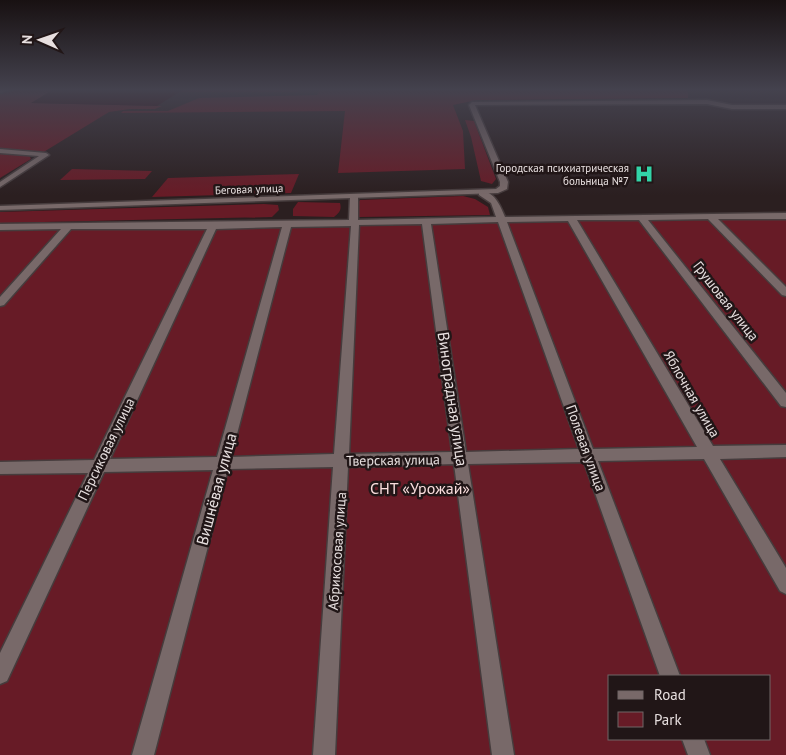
<svg xmlns="http://www.w3.org/2000/svg" width="786" height="755" font-family="'PT Sans',sans-serif">
<style>
.green{fill:#671b26;fill-rule:evenodd}
.water{fill:#2d0007}
.lines{fill:none;stroke-linecap:round;stroke-linejoin:round}
.minor-casing{stroke:#463c3d;stroke-width:3}
.tertiary-casing{stroke:#463c3d;stroke-width:3}
.minor{fill:#786969;fill-rule:evenodd}
.tertiary{fill:#786969;fill-rule:evenodd}
.labels{text-anchor:middle;dominant-baseline:central;stroke-width:5;stroke-linejoin:round;paint-order:stroke}
.far-poi-label{font-size:11px;fill:#e7dfdf;stroke:#211617;text-anchor:end}
.far-street-label{font-size:11px;fill:#e7dfdf;stroke:#211617}
.street-label{font-size:14px;fill:#e7dfdf;stroke:#211617}
.near-street-label{font-size:16px;fill:#e7dfdf;stroke:#211617}
.near-park-label{font-size:16px;fill:#f9dddd;stroke:#211617}
</style>
<rect width="100%" height="100%" fill="#2b1f20"/>
<path class="green" d="M 0,89 L 54,89 L 32,103 L 162,106 L 155,109 L 130,109 L 109,112 L 42,153 L 0,149 Z
M 184,89 L 300,89 L 298,92 L 180,92 Z
M 320,89 L 685,89 L 688,91 L 688,98 L 477,100 L 453,105 L 463,131 L 465,169 L 338,173 L 345,111 L 121,113 L 123,111 L 168,111 L 199,98 L 317,95 Z
M 465,120 L 474,121 L 496,179 L 492,184 L 481,181 L 471,137 Z
M 0,153 L 29,155 L 31,159 L 0,178 Z
M 72,169 L 152,171 L 145,179 L 60,180 Z
M 299,174 L 291,193 L 152,197 L 168,178 Z
M 463,196 L 475,199 L 488,207 L 490,215 L 359,217 C 355,211 356,205 360,200 Z
M 298,202 L 340,203 C 342,210 339,213 334,217 L 293,216 L 293,209 Z
M 264,204 L 278,205 L 279,210 L 272,217 L 0,223 L 0,212 Z
M 786,216 L 786,755 L 0,755 L 0,227 ZM 610,676 L 770,676 L 770,739 L 610,739 Z"/>
<path class="water" d="M 54,89 L 184,89 L 157,106 L 31,103 Z"/>
<g class="lines">
<g class="minor-casing">
<path id="minor" d="M 0,89 L 14,89 L 0,93 Z
M 0,149 L 46,153 L 49,155 L 0,187 L 0,182 L 39,156 L 0,153 Z
M 479,191 C 494,190 500,205 505,217 L 786,213 L 786,219 L 718,219 L 786,287 L 786,296 L 782,295 L 708,219 L 648,220 L 786,393 L 786,407 L 781,406 L 639,220 L 577,220 L 713,446 L 786,445 L 786,457 L 720,459 L 786,568 L 786,594 L 780,591 L 704,459 L 598,461 L 680,676 L 660,676 L 584,462 L 468,464 L 514,755 L 492,755 L 454,464 L 348,467 L 335,755 L 313,755 L 333,467 L 228,469 L 154,755 L 132,755 L 213,470 L 104,472 L 7,681 L 0,684 L 0,653 L 88,473 L 0,474 L 0,462 L 94,460 L 207,229 L 71,229 L 4,305 L 0,306 L 0,297 L 61,229 L 0,230 L 0,224 L 349,220 L 350,197 L 354,195 L 358,197 L 358,220 L 496,217 L 491,203 L 479,195 ZM 568,221 L 697,447 L 593,449 L 507,222 ZM 498,222 L 579,449 L 466,452 L 431,224 ZM 422,224 L 452,452 L 349,454 L 359,225 ZM 351,226 L 334,454 L 231,457 L 291,227 ZM 282,227 L 217,457 L 110,459 L 216,229 Z
M 682,739 L 704,739 L 710,755 L 688,755 Z"/>
</g>
<g class="tertiary-casing">
<path id="tertiary" d="M 707,100 L 732,105 L 786,105 L 786,109 L 732,109 L 707,104 L 475,105 L 508,182 L 507,189 L 498,193 L 0,210 L 0,206 L 496,189 L 500,186 L 500,182 L 469,105 L 472,102 Z"/>
</g>
<use href="#minor" class="minor"/>
<use href="#tertiary" class="tertiary"/>
</g>
<linearGradient id="sky" x2="0" y2="1"><stop stop-color="#181112"/><stop offset="0.46" stop-color="#44424e"/><stop offset="1" stop-color="#44424e" stop-opacity="0"/></linearGradient>
<rect width="786" height="195" fill="url(#sky)"/>
<defs>
<g id="hospital-bare" transform="scale(1.5)"><path d="M-5-5h3v3.5h4V-5h3V5h-3V1.5h-4V5h-3Z" fill="#32d4a8" stroke="#211617" stroke-width="2.5" paint-order="stroke"/></g>
</defs>
<g fill-rule="evenodd">
<use href="#hospital-bare" x="644" y="174"/>
</g>
<g class="labels">
<g class="far-poi-label">
<text x="629" y="168">Городская психиатрическая<tspan x="629" dy="13">больница №7</tspan></text>
</g>
<g class="far-street-label">
<text transform="translate(249 189) rotate(-2)">Беговая улица</text>
</g>
<g class="street-label">
<text transform="translate(726 301) rotate(52)">Грушовая улица</text>
<text transform="translate(692 394) rotate(60)">Яблочная улица</text>
<text transform="translate(586 448) rotate(70)">Полевая улица</text>
<text transform="translate(106 449) rotate(-64)">Персиковая улица</text>
<text transform="translate(393 460) rotate(-1)">Тверская улица</text>
<text transform="translate(337 551) rotate(-86)">Абрикосовая улица</text>
</g>
<g class="near-street-label">
<text transform="translate(453 399) rotate(82)">Виноградная улица</text>
<text transform="translate(216 489) rotate(-75)">Вишнёвая улица</text>
</g>
<g class="near-park-label">
<text x="420" y="488">СНТ «Урожай»</text>
</g>
</g>
<rect x="608" y="675" width="162" height="65" fill="#211617" stroke="#706667"/>
<rect x="618" y="691" width="25" height="8" fill="#786969" stroke="#706667"/>
<text x="654" y="700" font-size="15" fill="#e7dfdf">Road</text>
<rect x="618" y="712" width="25" height="15" fill="#671b26" stroke="#706667"/>
<text x="654" y="725" font-size="15" fill="#e7dfdf">Park</text>
<g transform="translate(40 40) rotate(272)" stroke="#211617" stroke-width="4" paint-order="stroke">
<path d="M0-4L9 19L0 12L-9 19Z" fill="#e7dfdf"/>
<text y="-8" font-size="14" font-weight="bold" text-anchor="middle" fill="#e7dfdf">N</text>
</g>
</svg>
